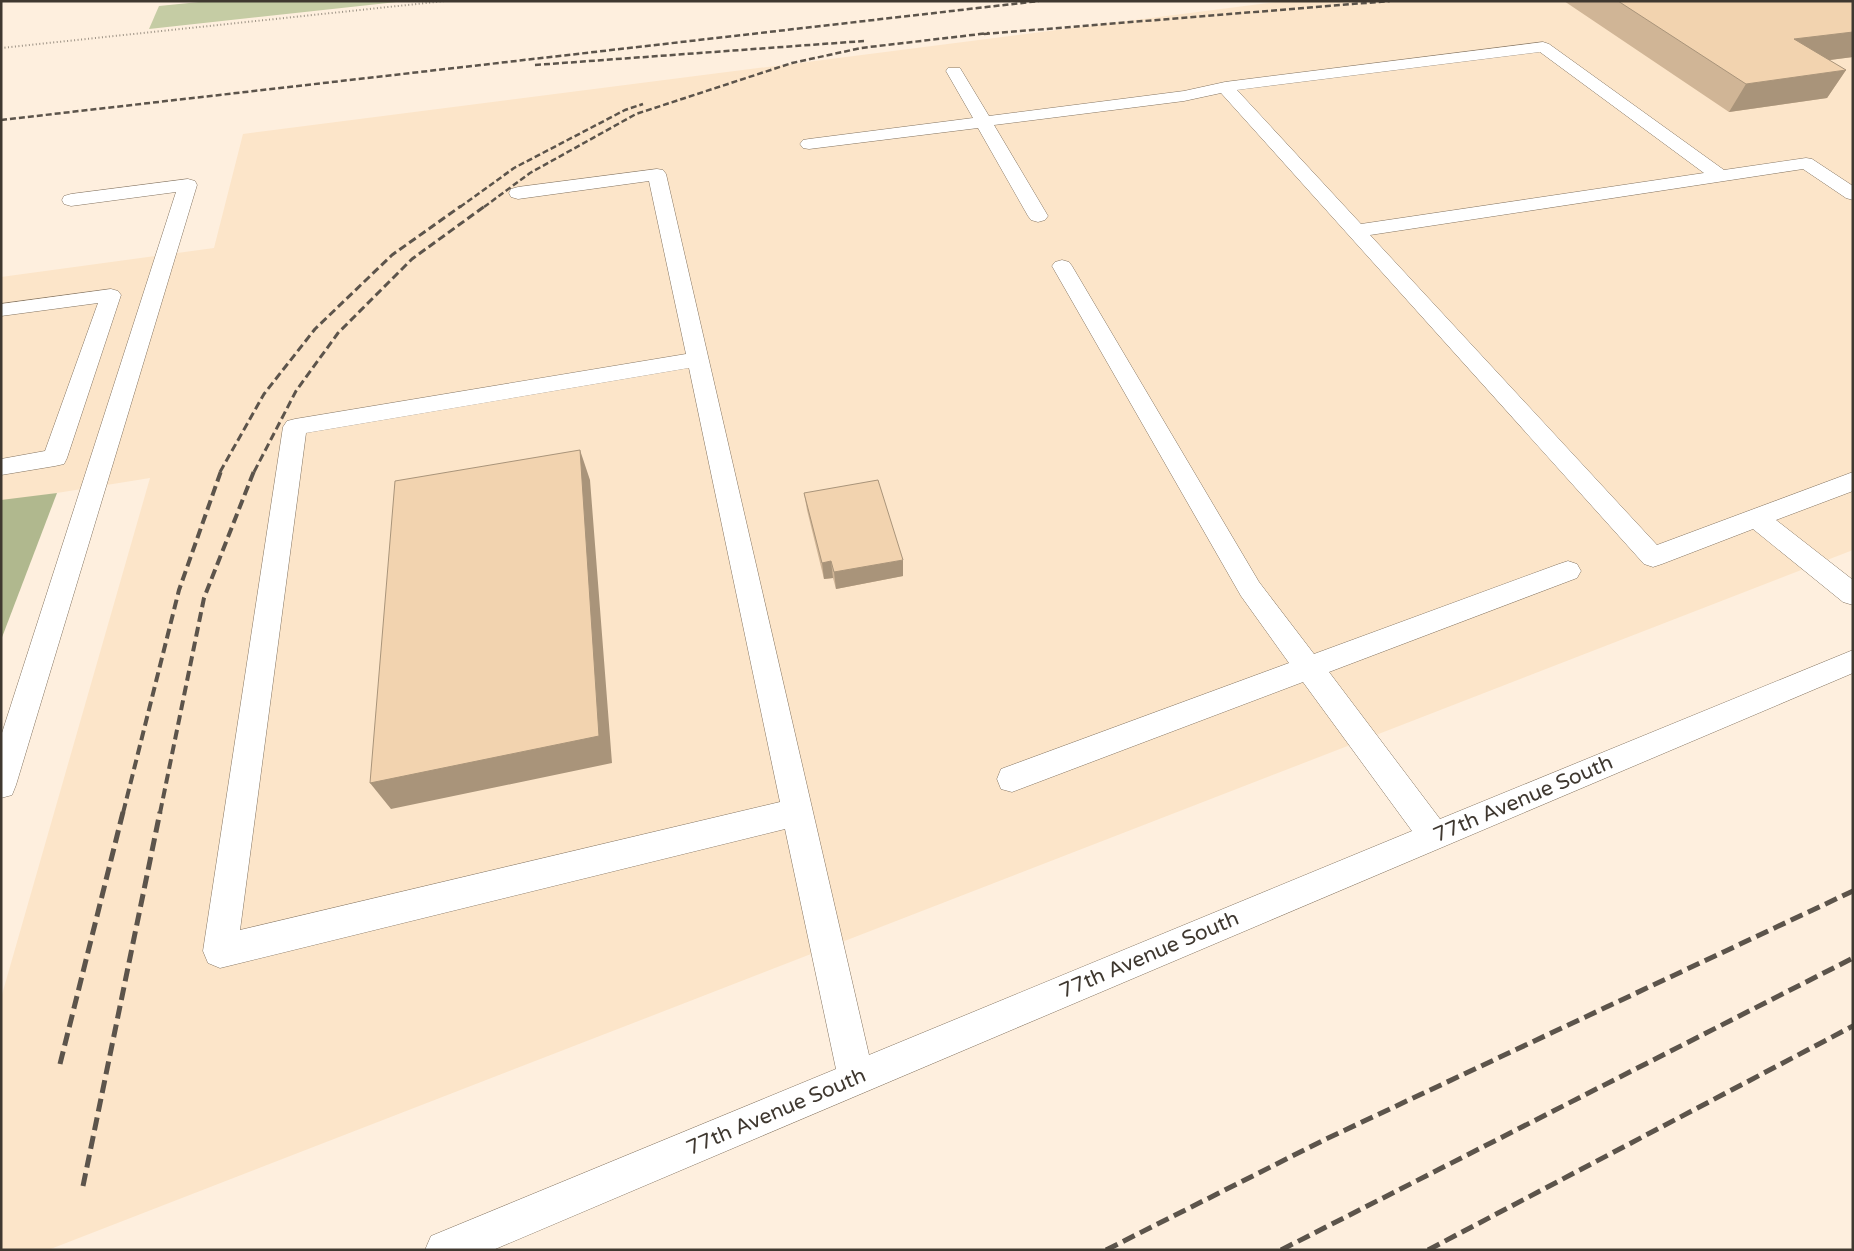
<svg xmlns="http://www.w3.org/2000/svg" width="1854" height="1251" font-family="'Varela Round',sans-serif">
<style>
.built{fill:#fce5c9}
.green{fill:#c5cca4}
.forest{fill:#b0b88e}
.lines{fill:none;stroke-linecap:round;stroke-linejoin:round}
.minor-casing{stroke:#847461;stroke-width:1}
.path{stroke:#9b9184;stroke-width:2;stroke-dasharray:1 2.5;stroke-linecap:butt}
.minor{fill:#fff;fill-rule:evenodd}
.rail-far3{stroke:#5c544b;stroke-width:2.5;stroke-dasharray:6 3;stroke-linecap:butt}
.rail-far2{stroke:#5c544b;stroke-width:3;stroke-dasharray:8 4;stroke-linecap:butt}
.rail-far1{stroke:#5c544b;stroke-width:4;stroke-dasharray:10 5;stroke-linecap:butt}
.rail{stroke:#5c544b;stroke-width:5;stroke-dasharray:13 6;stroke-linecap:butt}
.wall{fill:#d0b596}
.shaded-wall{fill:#a9947a}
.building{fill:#f2d3af;stroke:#a9947a}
.labels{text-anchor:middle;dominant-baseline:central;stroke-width:5;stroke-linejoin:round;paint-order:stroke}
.near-street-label{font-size:21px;fill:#3f3830;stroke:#fff}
</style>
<rect width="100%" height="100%" fill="#feefde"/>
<path class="built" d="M 1283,1 L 1853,1 L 1853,550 L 48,1250 L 1,1250 L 1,998 L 150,478 L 1,502 L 1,277 L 214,248 L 243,134 Z"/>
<path class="green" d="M 209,1 L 406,1 L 149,29 L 159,6 Z"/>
<path class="forest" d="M 57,493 L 1,640 L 1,500 Z"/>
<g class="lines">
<g class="minor-casing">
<path id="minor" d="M 1543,42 L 1549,44 L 1724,170 L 1806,158 L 1812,159 L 1853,186 L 1853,200 L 1846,198 L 1803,169 L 1370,235 L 1657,545 L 1853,472 L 1853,491 L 1776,520 L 1853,580 L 1853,605 L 1843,602 L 1753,529 L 1662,564 L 1653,567 L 1644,564 L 1221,93 L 1184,101 L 994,125 L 1048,216 L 1045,220 L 1038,222 L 1031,220 L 1028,216 L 978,128 L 809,149 L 803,148 L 800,144 L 803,140 L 809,139 L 973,118 L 946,71 L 948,68 L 960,68 L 989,116 L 1184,91 L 1225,82 ZM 1540,52 L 1704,173 L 1361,224 L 1237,90 Z
M 657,169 L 663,170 L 666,174 L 869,1055 L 1412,831 L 1303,682 L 1012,792 L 1001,789 L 997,779 L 1001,769 L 1289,663 L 1241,596 L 1052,266 L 1055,262 L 1062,260 L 1069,262 L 1072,266 L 1259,582 L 1314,654 L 1559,564 L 1568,561 L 1577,564 L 1581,571 L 1577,578 L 1329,672 L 1440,819 L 1853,650 L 1853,673 L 493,1250 L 425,1250 L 431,1236 L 836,1069 L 785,829 L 220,968 L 208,963 L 203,951 L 283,427 L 287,421 L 295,419 L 686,354 L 649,181 L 518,199 L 511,197 L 509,193 L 511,189 L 518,187 ZM 689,368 L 780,802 L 240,930 L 306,433 Z
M 188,179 L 195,181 L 197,185 L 16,785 L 12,795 L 1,798 L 1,736 L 176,192 L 71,206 L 64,204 L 62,200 L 64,196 L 71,194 Z
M 111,289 L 118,291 L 121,295 L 67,458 L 64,464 L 55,466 L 1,475 L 1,459 L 45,451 L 98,303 L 1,316 L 1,304 Z"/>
</g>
<path class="path" d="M 1,48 L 445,1"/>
<use href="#minor" class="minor"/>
<path class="rail-far3" d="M 984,34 L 1390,1
M 535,65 L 864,41
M 1,120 L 1039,1
M 460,207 L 514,168 L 625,110 L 643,104
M 484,207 L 530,173 L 636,114 L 792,63 L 861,48 L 989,33"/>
<path class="rail-far2" d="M 220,472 L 264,394 L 315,329 L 392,255 L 461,206
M 254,472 L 296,391 L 338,333 L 412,259 L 485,206"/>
<path class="rail-far1" d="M 123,813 L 179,590 L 221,471
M 160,813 L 204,598 L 254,471"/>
<path class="rail" d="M 60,1064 L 123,812
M 83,1186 L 160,812
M 1106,1250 L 1326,1139 L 1853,891
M 1281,1250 L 1853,958
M 1428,1250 L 1853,1026"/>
</g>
<path class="wall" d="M 1564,1 L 1853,1 L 1853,57 L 1829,60 L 1846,70 L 1827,98 L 1729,112 Z
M 804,493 L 903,576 L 836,589 L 833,578 L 824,579 L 807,510 Z"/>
<path class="shaded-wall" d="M 1853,32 L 1853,57 L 1777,67 L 1794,39 Z
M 1846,70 L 1827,98 L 1729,112 L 1746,84 Z
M 580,450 L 590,480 L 612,763 L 391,809 L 370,783 Z
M 903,560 L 903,576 L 836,589 L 834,572 Z
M 831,561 L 833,578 L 824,579 L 822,563 Z"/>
<path class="building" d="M 1618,1 L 1853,1 L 1853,32 L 1794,39 L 1846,70 L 1746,84 Z
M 580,450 L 599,736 L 370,783 L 395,481 Z
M 878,480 L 903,560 L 834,572 L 831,561 L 822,563 L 804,493 Z"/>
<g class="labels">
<g class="near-street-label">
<text transform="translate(1523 799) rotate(-23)">77th Avenue South</text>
<text transform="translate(1149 955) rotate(-23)">77th Avenue South</text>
<text transform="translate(776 1112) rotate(-23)">77th Avenue South</text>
</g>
</g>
<rect width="1854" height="1251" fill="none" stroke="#3f3830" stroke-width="5"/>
</svg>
